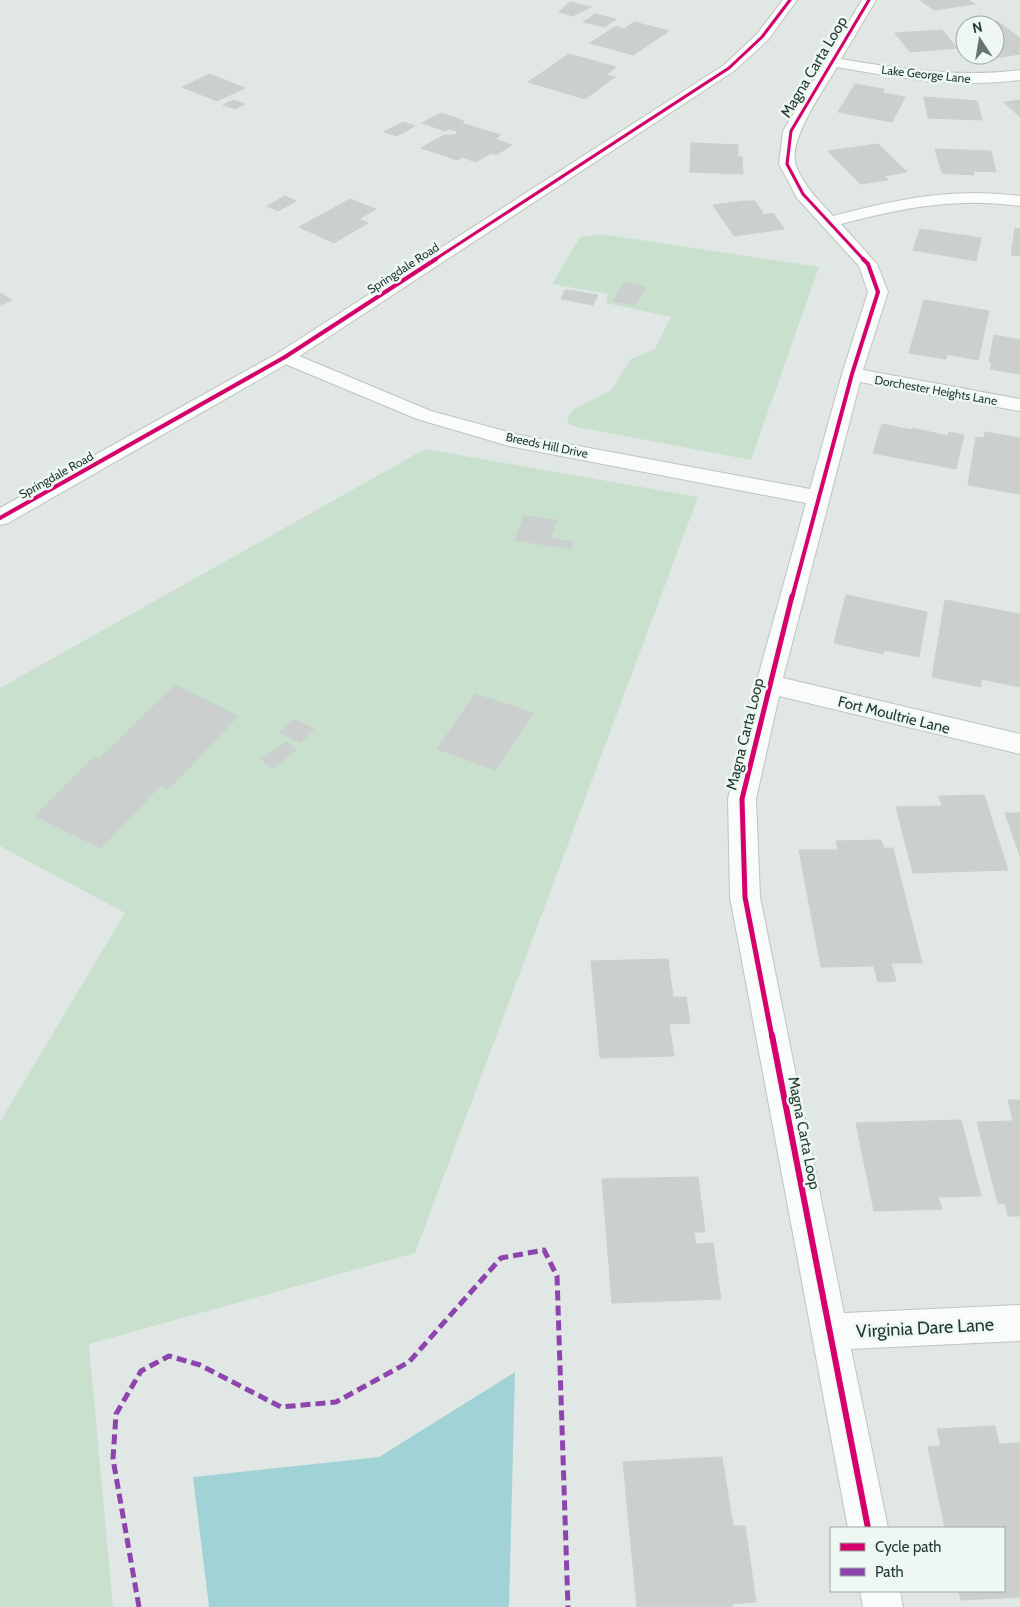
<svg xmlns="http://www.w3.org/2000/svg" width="1020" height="1607" font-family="Cabin,sans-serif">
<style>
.green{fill:#c9e0cf}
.water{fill:#a1d3d6}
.building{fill:#cbd0ce;stroke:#cad0cd}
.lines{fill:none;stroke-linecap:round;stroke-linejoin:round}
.minor-casing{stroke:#bec4c1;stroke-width:2}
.tertiary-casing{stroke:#bec4c1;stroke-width:2}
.minor{fill:#fafbfb;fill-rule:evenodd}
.tertiary{fill:#fafbfb;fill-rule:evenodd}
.quiet{stroke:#8e44ad;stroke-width:5;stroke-dasharray:10 5;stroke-linecap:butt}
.cycleway-far3-casing{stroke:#eef7f2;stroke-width:5}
.cycleway-far2-casing{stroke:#eef7f2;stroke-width:6}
.cycleway-far1-casing{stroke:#eef7f2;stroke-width:8}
.cycleway-casing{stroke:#eef7f2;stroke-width:9}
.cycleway-far3{stroke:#d6006c;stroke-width:3}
.cycleway-far2{stroke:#d6006c;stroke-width:4}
.cycleway-far1{stroke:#d6006c;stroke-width:5}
.cycleway{stroke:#d6006c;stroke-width:6}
.labels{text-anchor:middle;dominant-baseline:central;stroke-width:5;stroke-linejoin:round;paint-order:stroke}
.far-street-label{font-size:12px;fill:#1f3930;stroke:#eef7f2}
.street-label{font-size:15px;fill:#1f3930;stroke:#eef7f2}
.near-street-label{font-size:18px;fill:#1f3930;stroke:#eef7f2}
</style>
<rect width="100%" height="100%" fill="#e1e7e4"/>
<path class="green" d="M 601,234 L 819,267 L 751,460 L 577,427 L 569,424 L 567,418 L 573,410 L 611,390 L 631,359 L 655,349 L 671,317 L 606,303 L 608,294 L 552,284 L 580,237 Z
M 425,449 L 698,497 L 415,1253 L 89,1344 L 113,1607 L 0,1607 L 0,1122 L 125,913 L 0,846 L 0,688 Z"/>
<path class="water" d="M 515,1372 L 509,1607 L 209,1607 L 193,1477 L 379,1457 Z"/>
<path class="building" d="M 920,0 L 968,0 L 975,4 L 934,10 Z
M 570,2 L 591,7 L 573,16 L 559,12 Z
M 595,14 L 616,19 L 605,27 L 583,22 Z
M 997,21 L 1020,38 L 1020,51 L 1017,52 L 1020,54 L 995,58 L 992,55 L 995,55 L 995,25 L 972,25 Z
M 634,22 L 669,31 L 633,55 L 590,43 L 616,26 L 624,29 Z
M 942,30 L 957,48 L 910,52 L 895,33 Z
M 569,54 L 616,67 L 606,75 L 615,77 L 585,99 L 528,82 Z
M 210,74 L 212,75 L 245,88 L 217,101 L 182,87 Z
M 855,84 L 884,89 L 882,93 L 905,97 L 892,122 L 838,112 Z
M 924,97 L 977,101 L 982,120 L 928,118 Z
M 233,100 L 245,104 L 235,109 L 223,105 Z
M 1020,100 L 1020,117 L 1004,102 Z
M 441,113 L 464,121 L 461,123 L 501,135 L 495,139 L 512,145 L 496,155 L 491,153 L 476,162 L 462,157 L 457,160 L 421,148 L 444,135 L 454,135 L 459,132 L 449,129 L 445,131 L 422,123 Z
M 403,122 L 415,126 L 397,136 L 384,132 Z
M 691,143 L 738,145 L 738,157 L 742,157 L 743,174 L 690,172 Z
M 878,144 L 907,172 L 884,176 L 888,180 L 861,184 L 828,151 Z
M 935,149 L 991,151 L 996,172 L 974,171 L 974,175 L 942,173 Z
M 285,196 L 296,201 L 278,211 L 267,206 Z
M 350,199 L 376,209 L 359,219 L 368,223 L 334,243 L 299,227 Z
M 745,201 L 755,201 L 763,213 L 760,213 L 761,215 L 773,213 L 784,229 L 734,236 L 713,205 Z
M 1015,228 L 1020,229 L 1020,256 L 1011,255 Z
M 920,229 L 981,238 L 976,261 L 913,250 Z
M 624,283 L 646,287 L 635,305 L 613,301 Z
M 565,290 L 574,291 L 598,295 L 593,305 L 561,299 Z
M 0,293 L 12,300 L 0,305 Z
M 924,300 L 989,311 L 978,360 L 947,354 L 946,359 L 909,353 Z
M 994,335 L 1020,340 L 1020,374 L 990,369 L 992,363 L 989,362 Z
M 882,424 L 912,430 L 912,428 L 948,436 L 949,432 L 964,435 L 956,469 L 873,453 Z
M 985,432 L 1020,438 L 1020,494 L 968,485 L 976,437 L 984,438 Z
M 524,516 L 557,520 L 550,538 L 574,542 L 571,549 L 515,540 Z
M 846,595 L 927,612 L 919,657 L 884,650 L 883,654 L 834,643 Z
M 945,600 L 1020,614 L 1020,687 L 981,679 L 981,687 L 932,677 Z
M 175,685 L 238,716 L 169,789 L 161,785 L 101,848 L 35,816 L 94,757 L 99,759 Z
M 475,694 L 533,713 L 496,770 L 437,749 Z
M 294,719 L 314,729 L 300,743 L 280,732 Z
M 287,742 L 297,750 L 272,768 L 261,759 Z
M 984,795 L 1008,870 L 913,873 L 896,807 L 942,806 L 939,796 Z
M 1005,813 L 1020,813 L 1020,856 Z
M 881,840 L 884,848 L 893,848 L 922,963 L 891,963 L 896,981 L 878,982 L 874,966 L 821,967 L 799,850 L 838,850 L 836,841 Z
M 668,959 L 673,997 L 686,997 L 690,1023 L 669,1024 L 674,1056 L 600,1058 L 591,961 Z
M 1008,1100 L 1020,1100 L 1020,1216 L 1008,1216 L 1005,1203 L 998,1204 L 977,1122 L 1013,1121 Z
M 961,1120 L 981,1196 L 938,1197 L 942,1209 L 874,1211 L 856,1123 Z
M 698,1177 L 705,1232 L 694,1232 L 696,1244 L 713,1243 L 721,1299 L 612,1303 L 602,1179 Z
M 995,1426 L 999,1444 L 1020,1443 L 1020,1597 L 961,1600 L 959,1591 L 1004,1591 L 1004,1528 L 945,1528 L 928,1447 L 941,1446 L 937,1429 Z
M 722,1457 L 733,1526 L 745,1526 L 756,1602 L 732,1604 L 732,1607 L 637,1607 L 623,1462 Z"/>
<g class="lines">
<g class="minor-casing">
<path id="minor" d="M 862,0 L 876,0 L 841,59 C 901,69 959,78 1020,70 L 1020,80 C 958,88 898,78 837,67 C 824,90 787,140 796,166 C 804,186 819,201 833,216 C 898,199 953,187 1020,196 L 1020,206 C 955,197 903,208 841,224 L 877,264 L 888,292 L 863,370 L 1020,399 L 1020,411 L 860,382 L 783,678 L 1020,734 L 1020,754 L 779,696 L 756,799 L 760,897 L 844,1313 L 1020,1305 L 1020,1341 L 851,1349 L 888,1528 L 848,1528 L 730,897 L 728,799 L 756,684 L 806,503 L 509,446 L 417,419 L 278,361 L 275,357 L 278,353 L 285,351 L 292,353 L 431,411 L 519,435 L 810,489 L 842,374 L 868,292 L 859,266 L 797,198 L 779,164 L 783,131 Z
M 860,1591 L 900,1591 L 903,1607 L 863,1607 Z"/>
</g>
<g class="tertiary-casing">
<path id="tertiary" d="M 783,0 L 797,0 L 768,40 L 734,71 L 292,361 L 8,523 L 0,525 L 0,508 L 278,353 L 724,65 L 757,34 Z"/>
</g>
<use href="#minor" class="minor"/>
<use href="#tertiary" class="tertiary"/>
<path class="quiet" d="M 139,1607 L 113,1459 L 116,1414 L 141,1371 L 169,1356 L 200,1365 L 281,1407 L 336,1402 L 409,1362 L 501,1258 L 544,1250 L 557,1276 L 568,1607"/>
<g class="cycleway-far3-casing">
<path id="cycleway-far3" d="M 434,260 L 729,68 L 762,37 L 790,0
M 864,260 L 803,194 L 787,164 L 791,131 L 869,0"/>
</g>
<g class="cycleway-far2-casing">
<path id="cycleway-far2" d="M 0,518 L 285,357 L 436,259
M 792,598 L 852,374 L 878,292 L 868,264 L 863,259"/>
</g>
<g class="cycleway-far1-casing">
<path id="cycleway-far1" d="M 772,1037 L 745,897 L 742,799 L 792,596"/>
</g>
<g class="cycleway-casing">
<path id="cycleway" d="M 772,1035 L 868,1528"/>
</g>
<use href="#cycleway-far3" class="cycleway-far3"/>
<use href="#cycleway-far2" class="cycleway-far2"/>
<use href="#cycleway-far1" class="cycleway-far1"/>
<use href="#cycleway" class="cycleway"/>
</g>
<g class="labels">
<g class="far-street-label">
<text transform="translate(926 74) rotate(6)">Lake George Lane</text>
<text transform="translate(403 268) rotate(-33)">Springdale Road</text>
<text transform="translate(936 390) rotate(10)">Dorchester Heights Lane</text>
<text transform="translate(547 445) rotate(12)">Breeds Hill Drive</text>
<text transform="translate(56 475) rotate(-29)">Springdale Road</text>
</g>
<g class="street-label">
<text transform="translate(814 67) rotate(-59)">Magna Carta Loop</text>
<text transform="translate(894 715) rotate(14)">Fort Moultrie Lane</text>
<text transform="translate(745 734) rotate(-76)">Magna Carta Loop</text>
<text transform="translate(804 1133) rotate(79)">Magna Carta Loop</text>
</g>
<g class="near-street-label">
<text transform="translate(925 1328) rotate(-3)">Virginia Dare Lane</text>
</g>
</g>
<rect x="830" y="1527" width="175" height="65" fill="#eef7f2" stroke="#9baba4"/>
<rect x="840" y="1543" width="25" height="8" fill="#d6006c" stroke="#9baba4"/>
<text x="875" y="1552" font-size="15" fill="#1f3930">Cycle path</text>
<rect x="840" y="1568" width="25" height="8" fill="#8e44ad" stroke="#9baba4"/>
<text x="875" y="1577" font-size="15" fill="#1f3930">Path</text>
<g transform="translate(980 40) rotate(348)"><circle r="24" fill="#eef7f2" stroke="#9baba4"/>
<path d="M0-4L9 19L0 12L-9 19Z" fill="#63766f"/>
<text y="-8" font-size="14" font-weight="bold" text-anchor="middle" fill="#1f3930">N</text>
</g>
</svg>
